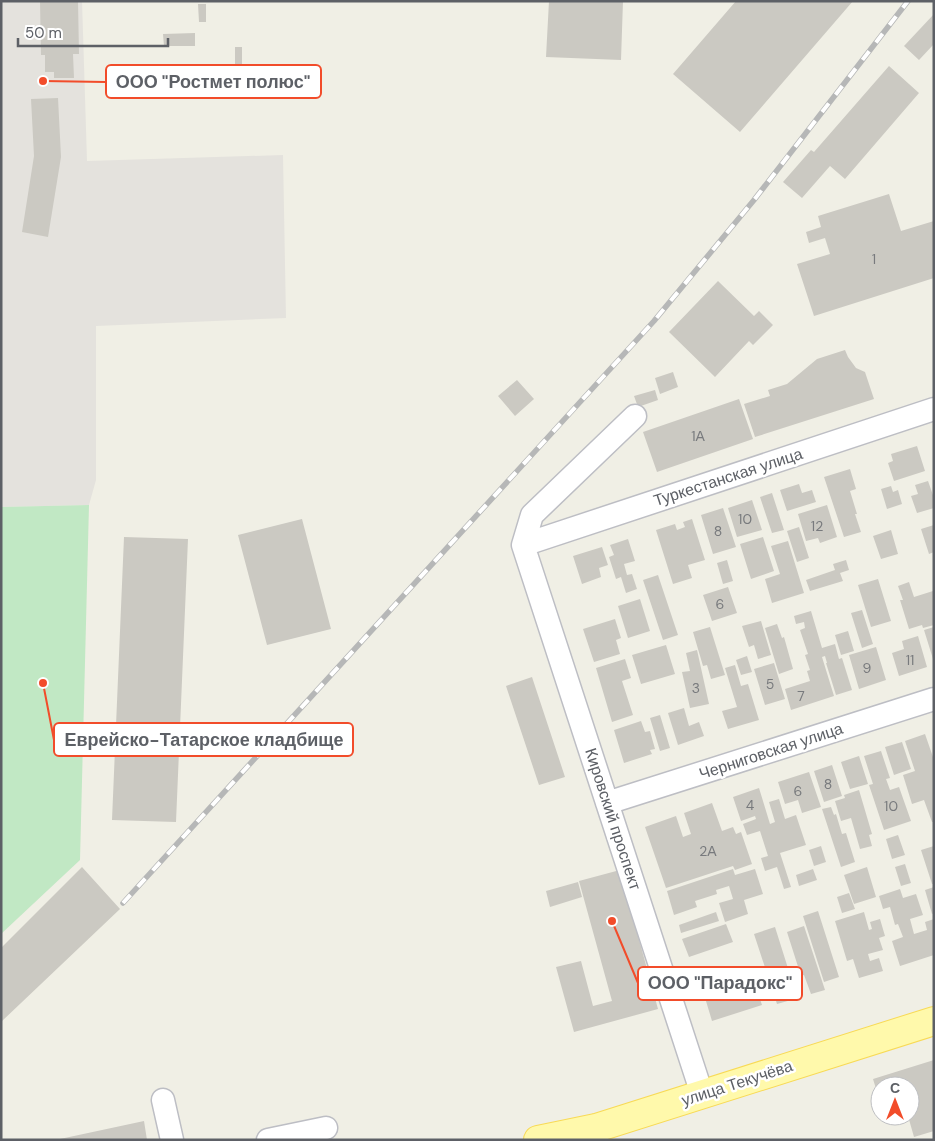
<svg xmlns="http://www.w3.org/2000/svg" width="935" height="1141" font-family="'DM Sans',sans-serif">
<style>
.industrial{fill:#e4e2dd}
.green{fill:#c1e8c4}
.building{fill:#cbc9c2}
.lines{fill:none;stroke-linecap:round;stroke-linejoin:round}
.minor-casing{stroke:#bdbec4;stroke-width:25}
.major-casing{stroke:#f8da56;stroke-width:30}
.minor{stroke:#fff;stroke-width:22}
.major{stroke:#fff9ab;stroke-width:28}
.rail-casing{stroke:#b6b7b7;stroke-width:5.5}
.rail{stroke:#fff;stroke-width:4;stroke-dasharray:11;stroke-linecap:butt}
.labels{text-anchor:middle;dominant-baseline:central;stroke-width:5;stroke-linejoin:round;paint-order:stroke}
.number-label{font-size:14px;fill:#787a7d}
.street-label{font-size:16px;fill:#5d6066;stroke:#fff}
.leader{fill:none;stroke:#f24c2a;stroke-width:2}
.callout-dot{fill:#f24c2a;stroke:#fff;stroke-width:2}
.callout{fill:#fff;stroke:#f24c2a;stroke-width:2}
.callout-label{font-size:18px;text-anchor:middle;font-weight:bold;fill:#5d6066}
</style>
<rect width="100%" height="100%" fill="#f0efe5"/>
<path class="industrial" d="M 1,1 L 82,1 L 87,161 L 283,155 L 286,318 L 96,326 L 96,480 L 89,505 L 1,507 Z"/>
<path class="green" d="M 89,505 L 80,860 L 1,934 L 1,507 Z"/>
<path class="building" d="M 40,1 L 78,1 L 79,54 L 73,54 L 74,78 L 54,78 L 54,72 L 45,72 L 45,55 L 41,55 Z
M 549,1 L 623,1 L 621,60 L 546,57 Z
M 736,1 L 853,1 L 740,132 L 673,74 Z
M 198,4 L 206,4 L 206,22 L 199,22 Z
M 934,14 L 934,44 L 919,60 L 904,46 Z
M 195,33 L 195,46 L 164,46 L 163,34 Z
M 235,47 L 242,47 L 242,66 L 235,66 Z
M 889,66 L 919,93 L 845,179 L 830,166 L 802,198 L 783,182 L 811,150 L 814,152 Z
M 58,98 L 61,157 L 48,237 L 22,232 L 34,156 L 31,99 Z
M 889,194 L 901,231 L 934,221 L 934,278 L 814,316 L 797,264 L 830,254 L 825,238 L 809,243 L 806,232 L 821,227 L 818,216 Z
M 718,281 L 754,316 L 759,311 L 773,325 L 753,345 L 749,341 L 715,377 L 669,332 Z
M 845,350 L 848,357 L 856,368 L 865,372 L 874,399 L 755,437 L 744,404 L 770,396 L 768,390 L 787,384 L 817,359 Z
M 673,372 L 678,387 L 660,394 L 655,378 Z
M 517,380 L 534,399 L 515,416 L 498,396 Z
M 655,390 L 658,400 L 638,407 L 634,396 Z
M 739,399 L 753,439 L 657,472 L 643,432 Z
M 917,446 L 925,471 L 894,481 L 888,463 L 893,461 L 891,454 Z
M 850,469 L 856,489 L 850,491 L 857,514 L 855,514 L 861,532 L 844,537 L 824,477 Z
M 928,481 L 934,498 L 934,508 L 917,513 L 911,496 L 918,494 L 915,485 Z
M 799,484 L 802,493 L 812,490 L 816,502 L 787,511 L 780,490 Z
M 891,486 L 893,492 L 898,490 L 902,504 L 887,509 L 881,489 Z
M 772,493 L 784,530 L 772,533 L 760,497 Z
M 752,500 L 762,530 L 737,537 L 728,508 Z
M 827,505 L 837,537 L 820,543 L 818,538 L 806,541 L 798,514 Z
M 723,508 L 736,547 L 713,554 L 701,515 Z
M 302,519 L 331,629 L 267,645 L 238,535 Z
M 692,519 L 705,560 L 688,565 L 692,578 L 673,584 L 656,530 L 675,524 L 677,530 L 685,527 L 683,522 Z
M 934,525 L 934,552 L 929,554 L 921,529 Z
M 799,527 L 809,558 L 797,562 L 787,531 Z
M 891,530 L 898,554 L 881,559 L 873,536 Z
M 124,537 L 188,539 L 176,822 L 112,820 Z
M 763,537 L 774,571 L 751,579 L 740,544 Z
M 628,539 L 635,561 L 624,564 L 627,575 L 632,574 L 637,589 L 626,593 L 621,577 L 616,579 L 609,557 L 614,555 L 610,545 Z
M 788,541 L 804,593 L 772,603 L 765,579 L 780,574 L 771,546 Z
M 602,547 L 608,565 L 599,568 L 601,577 L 582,584 L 573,556 Z
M 727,560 L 733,581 L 723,584 L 717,563 Z
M 846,560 L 849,570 L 840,573 L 843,581 L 810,591 L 806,580 L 835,570 L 833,564 Z
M 658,575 L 678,635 L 663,640 L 643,580 Z
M 878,579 L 891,621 L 871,627 L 858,585 Z
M 909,582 L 914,597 L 933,591 L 934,625 L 923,628 L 922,625 L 909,629 L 900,600 L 903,600 L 898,586 Z
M 728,587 L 737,613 L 712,621 L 703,595 Z
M 640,599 L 650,631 L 628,638 L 618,606 Z
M 862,610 L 873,644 L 862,648 L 851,613 Z
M 811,611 L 822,648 L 835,644 L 839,659 L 842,658 L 852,690 L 836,695 L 826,663 L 827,663 L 825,656 L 822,657 L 834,696 L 791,710 L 785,689 L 810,681 L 807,671 L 810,670 L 805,655 L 808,654 L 800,630 L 805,628 L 804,622 L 796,624 L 794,616 Z
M 615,619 L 621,638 L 616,640 L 620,654 L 594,662 L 583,629 Z
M 761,621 L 771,655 L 758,659 L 754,645 L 749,647 L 742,626 Z
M 777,624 L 782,638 L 784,637 L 793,669 L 779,674 L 765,628 Z
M 710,627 L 725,675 L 711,679 L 707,665 L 703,666 L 693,632 Z
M 934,627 L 934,659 L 933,659 L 924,630 Z
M 848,631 L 854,651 L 841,655 L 835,635 Z
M 918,636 L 927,667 L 899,676 L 892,653 L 904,649 L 902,641 Z
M 666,645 L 675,674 L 641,684 L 632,655 Z
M 876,647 L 886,680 L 859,689 L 849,655 Z
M 697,650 L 709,704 L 690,708 L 682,672 L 690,671 L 686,653 Z
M 747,656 L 752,672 L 741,675 L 736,660 Z
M 625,659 L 631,678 L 622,681 L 633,715 L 612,722 L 596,668 Z
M 774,663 L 785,699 L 765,705 L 754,669 Z
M 735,665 L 741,686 L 748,684 L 759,720 L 728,729 L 722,711 L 737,707 L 725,668 Z
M 532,677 L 565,777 L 539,785 L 506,686 Z
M 684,708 L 689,726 L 699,722 L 704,736 L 678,745 L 668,713 Z
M 660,715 L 670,748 L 660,751 L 650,718 Z
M 641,721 L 645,732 L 650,731 L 655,749 L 650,750 L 652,754 L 624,763 L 614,730 Z
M 925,734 L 934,760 L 934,822 L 932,822 L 924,800 L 912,804 L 903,775 L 915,771 L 905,741 Z
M 902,742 L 911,769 L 894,775 L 885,747 Z
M 881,751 L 890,778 L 886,779 L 890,790 L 899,787 L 911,821 L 884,830 L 869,785 L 873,784 L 864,756 Z
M 859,756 L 868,784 L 850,789 L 841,762 Z
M 832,765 L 842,796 L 824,802 L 814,771 Z
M 809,772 L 821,807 L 802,813 L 798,800 L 785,804 L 778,782 Z
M 759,788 L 770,824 L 775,822 L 769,802 L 779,799 L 785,819 L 796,815 L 806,845 L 780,853 L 791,887 L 784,889 L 777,867 L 765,871 L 761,858 L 768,856 L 760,831 L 747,835 L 743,824 L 756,819 L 755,816 L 741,821 L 733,797 Z
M 859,790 L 872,834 L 869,835 L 872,846 L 860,849 L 851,818 L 841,821 L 835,801 L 845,798 L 844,795 Z
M 712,803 L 722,831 L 733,827 L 736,834 L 741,832 L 752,864 L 735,870 L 733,866 L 666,888 L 645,827 L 676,816 L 683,837 L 691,834 L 684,813 Z
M 831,807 L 834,815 L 836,814 L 842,834 L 846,833 L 855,862 L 841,867 L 822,809 Z
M 898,835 L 905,855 L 892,859 L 886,839 Z
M 821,846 L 826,862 L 814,866 L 809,850 Z
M 934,846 L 934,884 L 932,884 L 921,850 Z
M 905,864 L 911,883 L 901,886 L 895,867 Z
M 82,867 L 120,909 L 1,1022 L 1,948 Z
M 867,867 L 876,897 L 854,904 L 844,875 Z
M 733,869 L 735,875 L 755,869 L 763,894 L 744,900 L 748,914 L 725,922 L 719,903 L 733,899 L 729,886 L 716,890 L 717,894 L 695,901 L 697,907 L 674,915 L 667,891 Z
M 813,869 L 817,880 L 799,886 L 796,875 Z
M 620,870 L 658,1009 L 574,1032 L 556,967 L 581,961 L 593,1006 L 612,1001 L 579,881 Z
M 578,882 L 582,897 L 550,907 L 546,891 Z
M 934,887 L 934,913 L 932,914 L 925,890 Z
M 900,889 L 903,898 L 916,894 L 923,915 L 910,919 L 914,934 L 927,930 L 925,922 L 934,919 L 934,955 L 900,966 L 892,941 L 903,937 L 898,924 L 895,925 L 890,907 L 883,909 L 879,896 Z
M 849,893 L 855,909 L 842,913 L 837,897 Z
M 818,911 L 839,977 L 824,982 L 803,916 Z
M 716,912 L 719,921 L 681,933 L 679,925 Z
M 864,912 L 869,930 L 872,929 L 870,922 L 880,919 L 885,936 L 879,938 L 883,950 L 868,954 L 870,961 L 879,958 L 883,971 L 859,978 L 853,959 L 847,961 L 835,921 Z
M 726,924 L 733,942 L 689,957 L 682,939 Z
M 804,926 L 825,990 L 811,994 L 804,975 L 801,976 L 787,932 Z
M 775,927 L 792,981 L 796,980 L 802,997 L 777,1004 L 754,934 Z
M 749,966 L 762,1005 L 712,1021 L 700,981 Z
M 934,1060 L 934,1131 L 914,1137 L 908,1116 L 910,1116 L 910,1086 L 880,1086 L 880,1091 L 877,1092 L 873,1079 Z
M 144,1121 L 147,1140 L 60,1140 L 60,1139 Z"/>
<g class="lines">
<g class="minor-casing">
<path id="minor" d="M 523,545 L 702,1094
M 523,545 L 934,409
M 523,545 L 532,515 L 635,416
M 607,803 L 934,699
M 163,1100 L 172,1140
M 268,1140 L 326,1128"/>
</g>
<g class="major-casing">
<path id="major" d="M 538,1140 L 596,1128 L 934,1021"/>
</g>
<use href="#minor" class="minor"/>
<use href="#major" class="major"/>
<g class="rail-casing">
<path id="rail" d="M 123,903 L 654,321 L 754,200 L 908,1"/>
</g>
<use href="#rail" class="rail"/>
</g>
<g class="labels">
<g class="number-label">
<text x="874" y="259">1</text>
<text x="698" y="436">1А</text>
<text x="745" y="519">10</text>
<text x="817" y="526">12</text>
<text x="718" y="531">8</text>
<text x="720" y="604">6</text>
<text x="910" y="660">11</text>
<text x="867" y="668">9</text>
<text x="770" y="684">5</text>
<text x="696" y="688">3</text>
<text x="801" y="696">7</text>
<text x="828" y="784">8</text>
<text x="798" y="791">6</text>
<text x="750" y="805">4</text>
<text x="891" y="806">10</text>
<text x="708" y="851">2А</text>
</g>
<g class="street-label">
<text transform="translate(728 477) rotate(-18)">Туркестанская улица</text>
<text transform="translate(771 751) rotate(-18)">Черниговская улица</text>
<text transform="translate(613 819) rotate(72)">Кировский проспект</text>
<text transform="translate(737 1083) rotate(-18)">улица Текучёва</text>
</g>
</g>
<path class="leader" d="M43 81L106 82M43 683L54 740M612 921L638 983"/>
<g class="callout-dot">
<circle cx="43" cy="81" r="5"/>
<circle cx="43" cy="683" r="5"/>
<circle cx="612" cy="921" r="5"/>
</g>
<g class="callout">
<rect x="106" y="65" width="215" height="33" rx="5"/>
<rect x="54" y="723" width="299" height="33" rx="5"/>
<rect x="638" y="967" width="164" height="33" rx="5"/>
</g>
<g class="callout-label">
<text x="213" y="88">ООО "Ростмет полюс"</text>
<text x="204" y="746">Еврейско-Татарское кладбище</text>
<text x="720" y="989">ООО "Парадокс"</text>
</g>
<rect width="935" height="1141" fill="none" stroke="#5d6066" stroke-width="5"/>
<g transform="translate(895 1101)"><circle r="24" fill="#ffffff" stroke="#bebfc2"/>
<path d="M0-4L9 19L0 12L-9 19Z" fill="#f24c2a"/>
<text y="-8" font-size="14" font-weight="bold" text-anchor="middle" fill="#5d6066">С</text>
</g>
<path d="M18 38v8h150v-8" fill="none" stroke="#5d6066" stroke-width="2.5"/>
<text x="25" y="38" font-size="15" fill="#5d6066" stroke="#ffffff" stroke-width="4" paint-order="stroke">50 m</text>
</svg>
